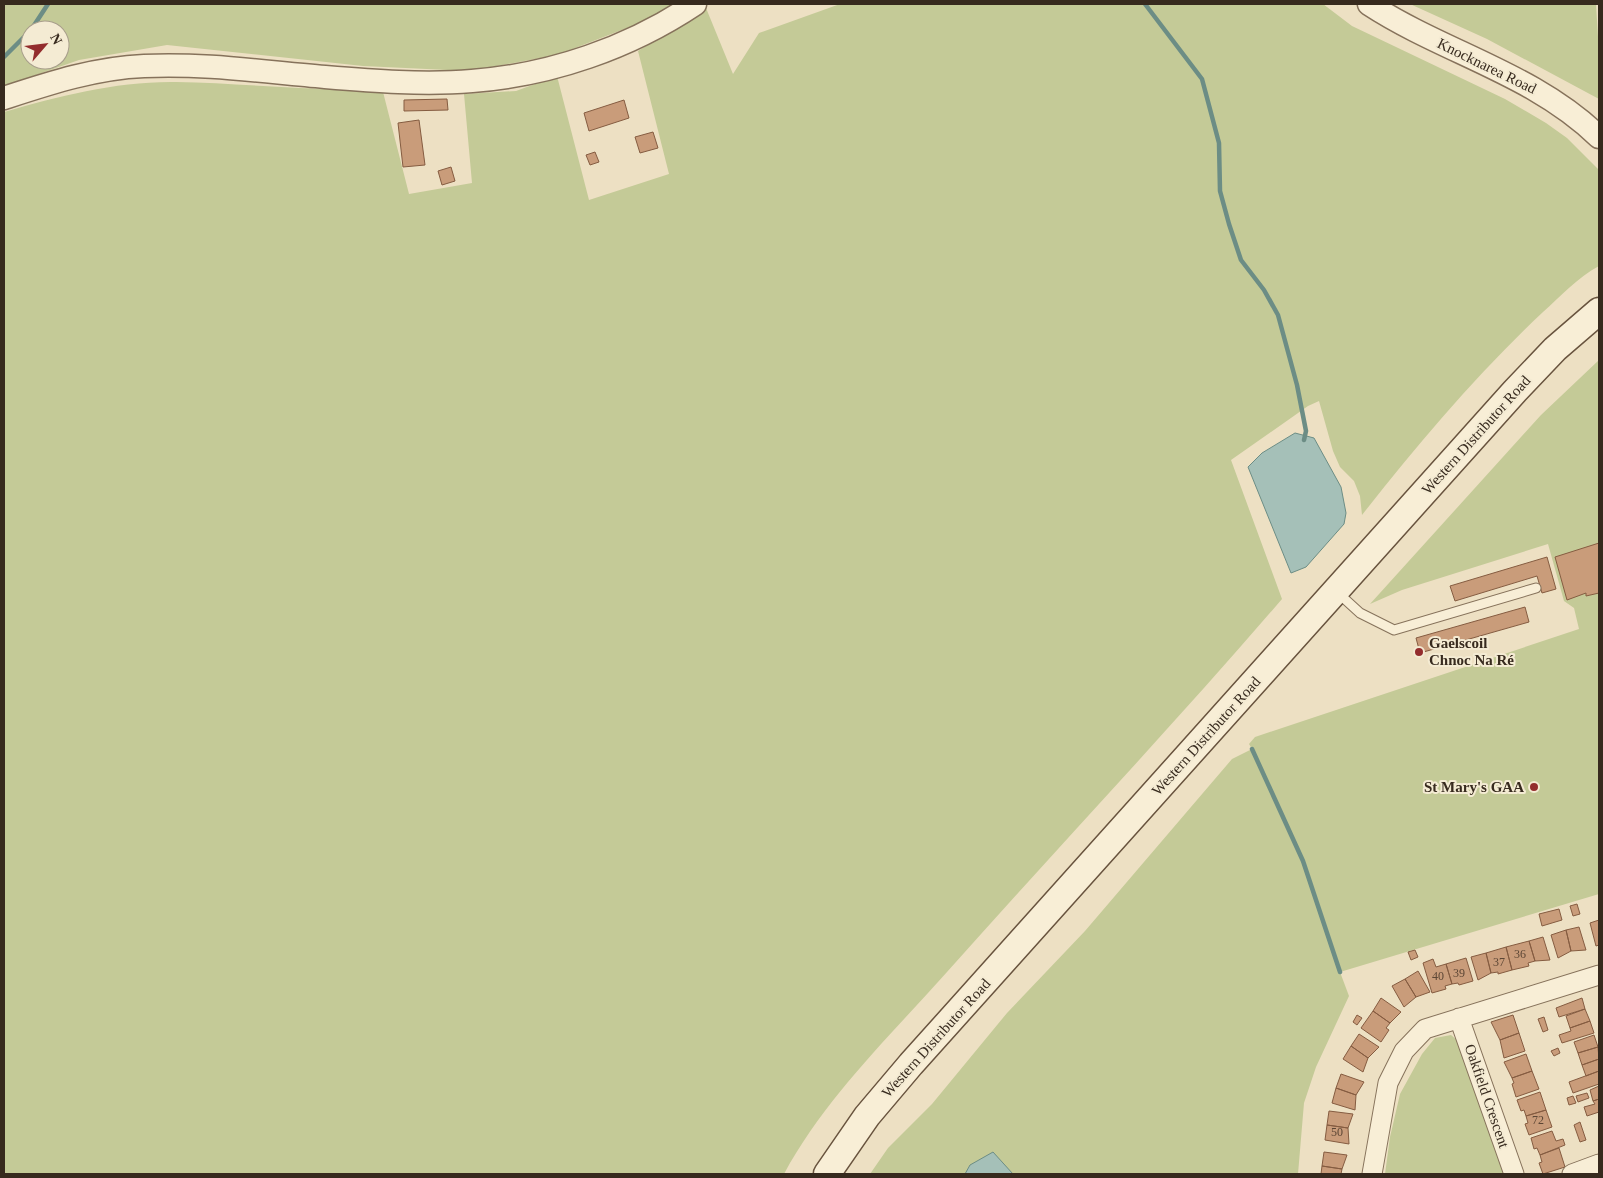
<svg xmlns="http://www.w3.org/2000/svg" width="1603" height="1178" font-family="'Times New Roman',serif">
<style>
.green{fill:#c4ca97;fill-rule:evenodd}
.water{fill:#a5c0b8;stroke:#6c8d85}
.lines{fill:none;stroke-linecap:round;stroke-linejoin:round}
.stream{stroke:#6c8d85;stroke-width:4.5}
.building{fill:#c99c7a;stroke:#855c41}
.service-casing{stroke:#86725b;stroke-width:11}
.minor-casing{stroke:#86725b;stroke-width:21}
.tertiary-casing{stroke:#86725b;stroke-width:25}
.secondary-casing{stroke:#68533e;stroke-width:29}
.service{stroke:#f8eed6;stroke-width:9}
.minor{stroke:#f8eed6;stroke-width:19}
.tertiary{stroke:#f8eed6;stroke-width:22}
.secondary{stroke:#f8eed6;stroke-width:26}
.poi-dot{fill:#932d2d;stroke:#f4ebd3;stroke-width:2}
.labels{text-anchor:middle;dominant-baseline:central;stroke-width:4;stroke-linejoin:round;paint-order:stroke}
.number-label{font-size:12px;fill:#5c4635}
.street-label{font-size:15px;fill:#372a1e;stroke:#f4ebd3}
.poi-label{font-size:15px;font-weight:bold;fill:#372a1e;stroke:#f4ebd3;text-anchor:start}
</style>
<rect width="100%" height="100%" fill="#ede0c3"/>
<path class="green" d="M 4,4 L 676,4 L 645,21 L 557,55 L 469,71 L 363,66 L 167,45 L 79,60 L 4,86 ZM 30,30 L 60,30 L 60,60 L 30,60 Z
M 840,4 L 1323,4 L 1352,26 L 1505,99 L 1546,123 L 1567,138 L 1599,170 L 1599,266 C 1578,277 1560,297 1543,312 C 1477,374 1418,444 1362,515 L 1360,496 L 1354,481 L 1340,467 L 1333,451 L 1319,401 L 1308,406 L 1231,460 L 1282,599 C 1173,726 1058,847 947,972 C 890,1036 825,1098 784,1174 L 4,1174 L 4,112 C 59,96 118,81 176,82 C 245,83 314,92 382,88 L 409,194 L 472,183 L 464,94 L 516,91 L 557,76 L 589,200 L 669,174 L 638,51 L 706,8 L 733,74 L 759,33 Z
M 1410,4 L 1596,4 L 1599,53 L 1599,99 L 1487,39 Z
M 1599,360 L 1599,894 L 1340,972 L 1349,996 L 1316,1067 L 1304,1103 L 1298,1174 L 870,1174 L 888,1148 L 932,1104 L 1007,1013 L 1085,931 L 1232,759 L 1252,749 L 1249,744 L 1255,737 L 1579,629 L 1574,608 L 1564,601 L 1548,544 L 1402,590 L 1370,604 L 1541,415 Z
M 1451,1035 L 1458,1041 L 1505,1174 L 1385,1174 L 1390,1137 L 1400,1094 L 1422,1054 L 1435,1038 Z"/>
<path class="water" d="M 1295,433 L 1314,438 L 1341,487 L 1346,513 L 1344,524 L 1306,567 L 1291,573 L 1248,467 L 1262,453 Z
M 993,1152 L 1013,1174 L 965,1174 L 970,1165 Z"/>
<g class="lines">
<path class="stream" d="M 1145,4 L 1202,79 L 1219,143 L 1220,191 L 1229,224 L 1241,260 L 1264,290 L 1278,315 L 1297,385 L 1306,431 L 1304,440
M 31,30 L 48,4
M 4,57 L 30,31
M 1252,749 L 1303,861 L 1340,972"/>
</g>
<path class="building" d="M 447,99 L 448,110 L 404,111 L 404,100 Z
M 624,100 L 629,118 L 589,131 L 584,113 Z
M 419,120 L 425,165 L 403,167 L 398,123 Z
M 653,132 L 658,148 L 640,153 L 635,137 Z
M 595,152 L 599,162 L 590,165 L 586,155 Z
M 451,167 L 455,181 L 442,185 L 438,171 Z
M 1599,543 L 1599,593 L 1586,596 L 1586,593 L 1567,600 L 1555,557 Z
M 1547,557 L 1556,589 L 1542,593 L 1537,576 L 1455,601 L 1450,586 Z
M 1525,607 L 1529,622 L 1420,653 L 1416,638 Z
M 1577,904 L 1580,914 L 1573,916 L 1570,906 Z
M 1559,909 L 1562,920 L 1542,926 L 1539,914 Z
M 1599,920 L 1599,945 L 1596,946 L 1590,923 Z
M 1579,927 L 1586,950 L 1571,951 L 1566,930 Z
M 1566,930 L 1571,951 L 1558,958 L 1551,935 Z
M 1543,937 L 1550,960 L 1535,961 L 1529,941 Z
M 1529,941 L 1535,961 L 1528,963 L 1529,966 L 1512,970 L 1506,947 Z
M 1506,947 L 1512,970 L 1498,974 L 1498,972 L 1491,973 L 1486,953 Z
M 1415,950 L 1418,957 L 1411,960 L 1408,952 Z
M 1486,953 L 1491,973 L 1478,980 L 1471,957 Z
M 1466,958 L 1473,981 L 1459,985 L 1458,983 L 1452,984 L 1446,964 Z
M 1433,959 L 1436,967 L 1446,964 L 1452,984 L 1445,986 L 1446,989 L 1432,993 L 1423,963 Z
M 1418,971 L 1430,992 L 1416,997 L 1405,979 Z
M 1405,979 L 1416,997 L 1404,1007 L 1392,986 Z
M 1381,998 L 1401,1012 L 1390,1023 L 1373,1011 Z
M 1582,998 L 1585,1009 L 1559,1017 L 1556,1008 Z
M 1585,1009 L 1590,1021 L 1570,1028 L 1566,1016 Z
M 1373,1011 L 1390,1023 L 1386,1028 L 1389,1030 L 1381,1042 L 1361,1028 Z
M 1357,1015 L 1362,1018 L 1357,1025 L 1353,1022 Z
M 1513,1015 L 1519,1033 L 1500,1040 L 1491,1022 Z
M 1544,1017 L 1548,1030 L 1543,1032 L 1538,1019 Z
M 1590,1021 L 1594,1033 L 1562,1043 L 1559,1035 L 1571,1031 L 1570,1028 Z
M 1519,1033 L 1525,1051 L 1504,1058 L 1500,1040 Z
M 1359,1034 L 1379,1047 L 1368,1058 L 1351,1046 Z
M 1594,1035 L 1598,1047 L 1578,1053 L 1574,1042 Z
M 1351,1046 L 1368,1058 L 1363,1072 L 1343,1059 Z
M 1598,1047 L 1599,1059 L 1582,1065 L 1578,1053 Z
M 1558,1048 L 1560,1053 L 1554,1056 L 1551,1051 Z
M 1526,1054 L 1532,1071 L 1512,1078 L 1504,1062 Z
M 1599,1059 L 1599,1071 L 1586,1076 L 1582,1065 Z
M 1532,1071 L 1539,1089 L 1516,1097 L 1512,1084 L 1514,1083 L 1512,1078 Z
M 1599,1071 L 1599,1084 L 1573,1093 L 1569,1082 Z
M 1341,1074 L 1364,1082 L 1356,1095 L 1336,1088 Z
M 1599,1086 L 1599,1099 L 1593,1101 L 1590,1090 Z
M 1336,1088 L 1356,1095 L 1355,1110 L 1332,1103 Z
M 1540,1092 L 1546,1110 L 1526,1116 L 1524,1110 L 1521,1111 L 1517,1100 Z
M 1587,1093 L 1589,1098 L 1578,1102 L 1576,1096 Z
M 1573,1096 L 1576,1103 L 1569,1105 L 1567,1098 Z
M 1599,1099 L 1599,1112 L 1587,1116 L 1584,1107 L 1595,1104 L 1593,1101 Z
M 1546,1110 L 1552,1127 L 1529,1135 L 1525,1124 L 1528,1123 L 1526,1116 Z
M 1329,1111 L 1353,1114 L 1348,1128 L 1327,1125 Z
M 1580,1122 L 1586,1140 L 1580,1142 L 1574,1125 Z
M 1327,1125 L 1348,1128 L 1349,1144 L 1325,1140 Z
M 1552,1131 L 1556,1141 L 1563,1139 L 1565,1145 L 1540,1155 L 1537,1148 L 1534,1149 L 1531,1138 Z
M 1559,1148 L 1565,1167 L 1543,1174 L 1539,1163 L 1542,1162 L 1540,1155 Z
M 1324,1152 L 1347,1155 L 1342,1169 L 1322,1166 Z
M 1322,1166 L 1342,1169 L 1341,1174 L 1321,1174 Z"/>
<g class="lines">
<g class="service-casing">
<path id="service" d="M 1337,592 L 1360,613 L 1394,630 L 1536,588"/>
</g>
<g class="minor-casing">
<path id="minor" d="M 1459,1018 L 1514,1174
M 1372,1174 L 1388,1083 L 1404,1051 L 1425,1029 L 1599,975
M 1572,1174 L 1599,1164"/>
</g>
<g class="tertiary-casing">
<path id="tertiary" d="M 1369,4 C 1444,53 1533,73 1599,137
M 4,98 C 50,83 95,68 144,66 C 204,63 264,72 325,77 C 373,81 424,85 472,81 C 551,75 629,48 695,4"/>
</g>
<g class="secondary-casing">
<path id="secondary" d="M 827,1174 L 867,1116 L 911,1064 L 1515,391 L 1555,349 L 1599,311"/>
</g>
<use href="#service" class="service"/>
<use href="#minor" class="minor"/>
<use href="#tertiary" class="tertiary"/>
<use href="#secondary" class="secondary"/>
</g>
<g class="poi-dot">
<circle cx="1419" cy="652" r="5"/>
<circle cx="1534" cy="787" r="5"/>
</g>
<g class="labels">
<g class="number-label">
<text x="1520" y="954">36</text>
<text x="1499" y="962">37</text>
<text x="1459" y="973">39</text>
<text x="1438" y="976">40</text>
<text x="1538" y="1120">72</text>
<text x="1337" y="1132">50</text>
</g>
<g class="street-label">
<text transform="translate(1487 66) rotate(26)">Knocknarea Road</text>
<text transform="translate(1476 435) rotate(-48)">Western Distributor Road</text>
<text transform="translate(1206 736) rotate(-48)">Western Distributor Road</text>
<text transform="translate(936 1038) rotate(-48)">Western Distributor Road</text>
<text transform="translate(1487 1096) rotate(71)">Oakfield Crescent</text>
</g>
<g class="poi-label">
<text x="1429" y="643">Gaelscoil<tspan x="1429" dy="17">Chnoc Na Ré</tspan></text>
<text x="1524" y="787" text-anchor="end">St Mary's GAA</text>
</g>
</g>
<rect width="1603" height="1178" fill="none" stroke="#372a1e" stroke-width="10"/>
<g transform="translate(45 45) rotate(62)"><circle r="24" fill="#f4ebd3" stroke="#a89e8b"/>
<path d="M0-4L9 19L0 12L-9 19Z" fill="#932d2d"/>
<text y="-8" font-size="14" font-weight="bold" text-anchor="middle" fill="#372a1e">N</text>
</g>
</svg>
